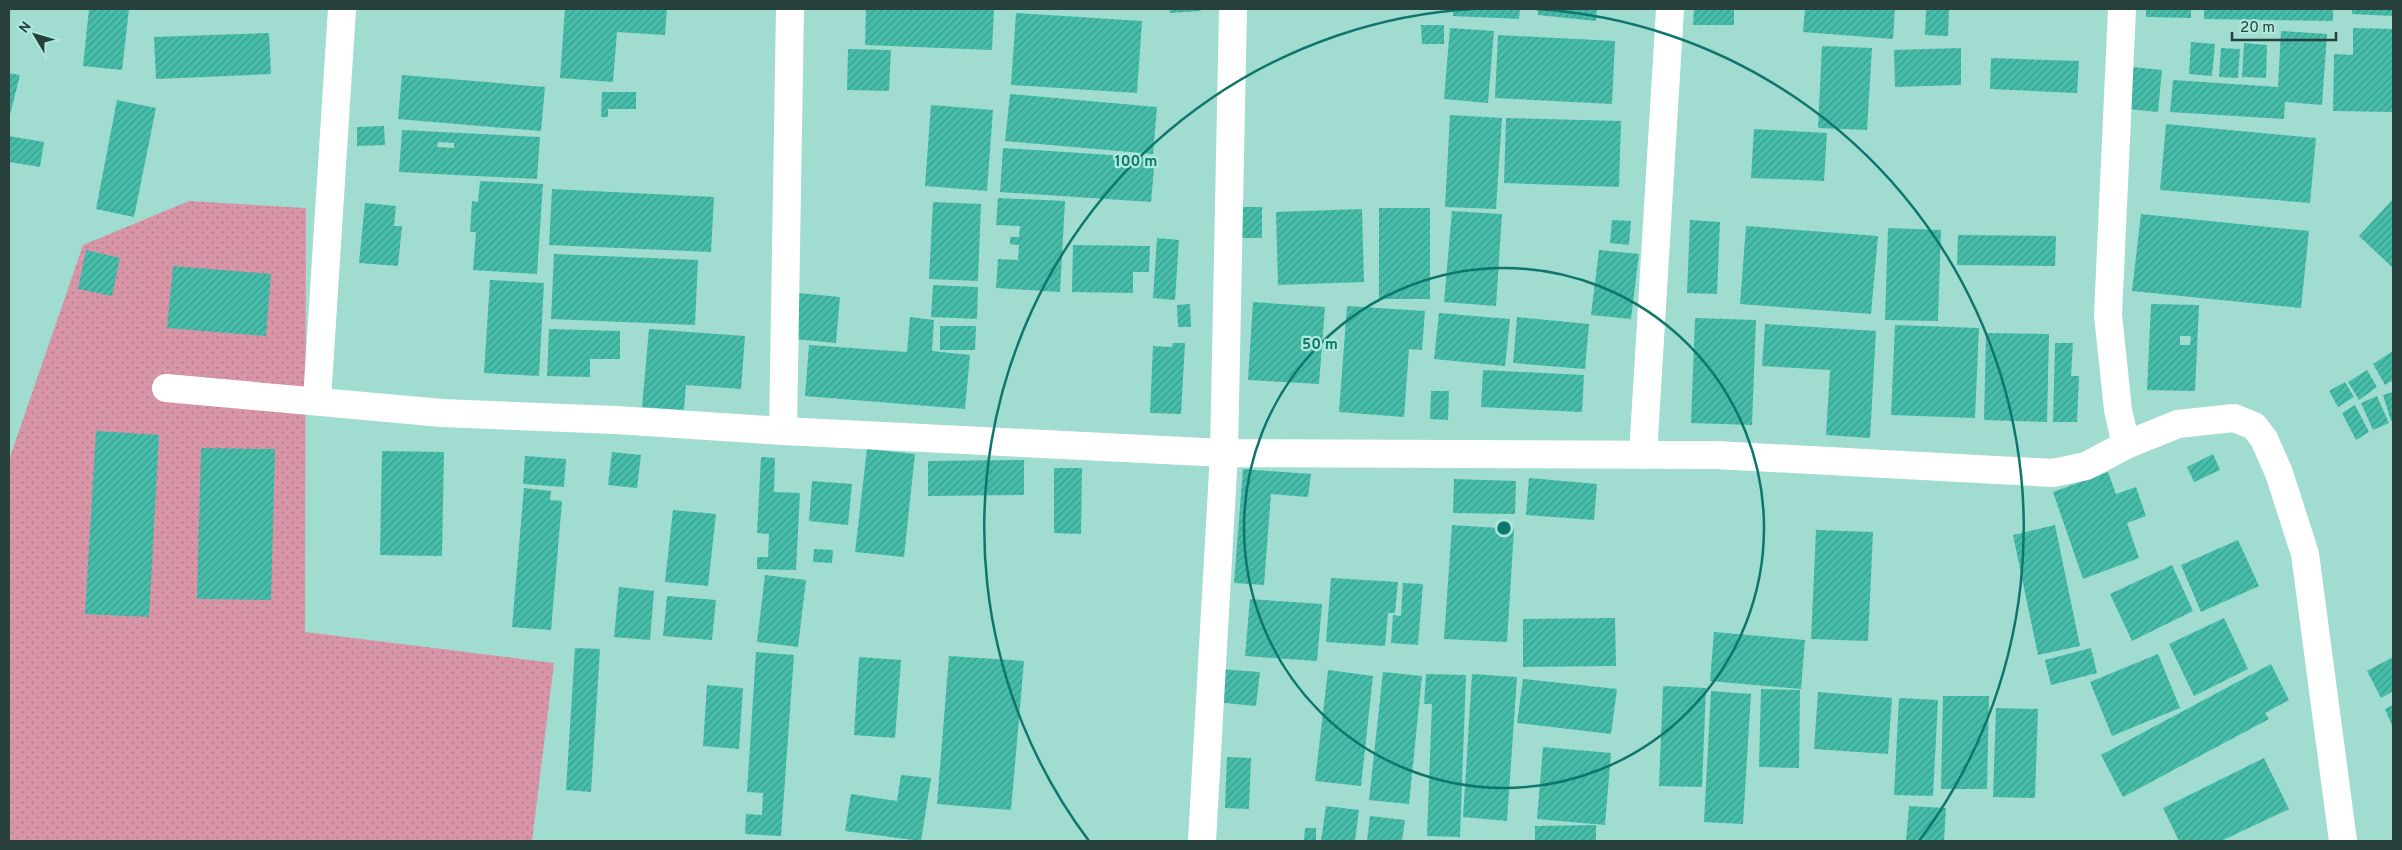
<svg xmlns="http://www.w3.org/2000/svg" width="2402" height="850" font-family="Overpass,sans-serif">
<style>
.grass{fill:url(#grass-dots)}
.building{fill:url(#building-hatch);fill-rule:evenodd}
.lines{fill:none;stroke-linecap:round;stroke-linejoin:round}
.street{stroke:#fff;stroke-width:28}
.ring{fill:none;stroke:#0f766e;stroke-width:2.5}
.centre{fill:#0f766e;stroke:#aee9dd;stroke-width:2.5}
.ring-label{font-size:15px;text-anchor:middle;font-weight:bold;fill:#0f766e;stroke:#aee9dd;stroke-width:4.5;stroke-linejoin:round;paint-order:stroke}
</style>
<defs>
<pattern id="grass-dots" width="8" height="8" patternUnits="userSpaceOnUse" patternTransform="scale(1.25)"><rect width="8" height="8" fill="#d895a8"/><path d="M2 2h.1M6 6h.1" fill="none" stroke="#af7b8a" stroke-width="1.8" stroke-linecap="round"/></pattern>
<pattern id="building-hatch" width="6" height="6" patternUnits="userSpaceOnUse" patternTransform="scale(1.25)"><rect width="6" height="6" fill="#47beaa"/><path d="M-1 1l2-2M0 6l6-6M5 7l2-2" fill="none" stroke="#3b9c8c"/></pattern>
</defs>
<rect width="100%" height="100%" fill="#a1dcd0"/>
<path class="grass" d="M 189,201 L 306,208 L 305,632 L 554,663 L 532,841 L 9,841 L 9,460 L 83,245 Z"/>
<path class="building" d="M 89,9 L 129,9 L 122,70 L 83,66 Z
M 565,9 L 667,9 L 665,35 L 617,32 L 613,82 L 560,78 Z
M 866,9 L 994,9 L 992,50 L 865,45 Z
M 1169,9 L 1200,9 L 1201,11 L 1170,13 Z
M 1453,9 L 1520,9 L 1519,19 L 1453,16 Z
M 1538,9 L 1597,9 L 1596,21 L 1538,15 Z
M 1694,9 L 1734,9 L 1734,25 L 1693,25 Z
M 1805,9 L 1895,9 L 1893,39 L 1803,32 Z
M 1926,9 L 1949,9 L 1948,36 L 1925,35 Z
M 2146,9 L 2191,9 L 2191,18 L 2146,17 Z
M 2204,9 L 2333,9 L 2333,21 L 2204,19 Z
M 2352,9 L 2393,9 L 2393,16 L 2352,14 Z
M 1016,13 L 1142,21 L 1137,93 L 1011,85 Z
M 1421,25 L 1444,25 L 1444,44 L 1422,44 Z
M 1450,28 L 1494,31 L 1488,103 L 1444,99 Z
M 2353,28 L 2393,29 L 2393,112 L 2333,111 L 2334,54 L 2353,55 Z
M 2281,31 L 2327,34 L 2322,105 L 2285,102 L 2284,119 L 2170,112 L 2173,80 L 2278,87 Z
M 269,33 L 271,74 L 156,79 L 154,37 Z
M 1498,35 L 1615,41 L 1612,104 L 1495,98 Z
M 2191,42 L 2215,44 L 2212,76 L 2189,74 Z
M 2244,43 L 2267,45 L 2266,78 L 2242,77 Z
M 1822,46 L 1872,48 L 1867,130 L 1818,128 Z
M 1961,48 L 1961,85 L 1895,87 L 1894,50 Z
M 2221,48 L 2240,49 L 2238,78 L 2219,77 Z
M 848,49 L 891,50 L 889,91 L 847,90 Z
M 1991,58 L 2079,61 L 2077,93 L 1990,89 Z
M 2132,67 L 2162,70 L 2158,112 L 2128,109 Z
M 9,73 L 20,75 L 9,119 Z
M 402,75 L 545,87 L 541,131 L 398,119 Z
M 602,92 L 636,92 L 636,109 L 608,109 L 608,117 L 601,117 Z
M 1010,94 L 1157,107 L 1153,154 L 1005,141 Z
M 117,100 L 156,108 L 134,217 L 96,209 Z
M 931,105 L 993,110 L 987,191 L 925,186 Z
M 1450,115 L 1502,118 L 1496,209 L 1445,207 Z
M 1506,118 L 1621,121 L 1619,187 L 1504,183 Z
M 2166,124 L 2316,138 L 2310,203 L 2160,190 Z
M 384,126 L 385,145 L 357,146 L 357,127 Z
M 1754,129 L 1827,133 L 1824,181 L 1751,178 Z
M 402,130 L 540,137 L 537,179 L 399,172 ZM 438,142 L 454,143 L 454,148 L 437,147 Z
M 9,136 L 44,142 L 40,167 L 9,162 Z
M 1003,148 L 1155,158 L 1151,202 L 1000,192 Z
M 480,181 L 543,184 L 537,274 L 473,270 L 476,232 L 470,232 L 472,201 L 478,202 Z
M 552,189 L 714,197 L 711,252 L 549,245 Z
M 998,198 L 1065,201 L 1060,292 L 996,288 L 998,259 L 1018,260 L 1019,245 L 1010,244 L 1010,237 L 1019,237 L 1020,226 L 996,225 Z
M 2393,199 L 2393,268 L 2359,236 Z
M 933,202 L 981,204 L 978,281 L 929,279 Z
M 365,203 L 396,206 L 394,226 L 402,226 L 398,266 L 359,263 Z
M 1240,207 L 1262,207 L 1262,238 L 1240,238 Z
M 1379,208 L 1430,208 L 1430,299 L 1379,299 Z
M 1362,209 L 1364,282 L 1278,285 L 1276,212 Z
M 1452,211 L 1502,214 L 1496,306 L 1444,302 Z
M 2141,214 L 2309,231 L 2301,308 L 2132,291 Z
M 1612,220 L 1631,221 L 1629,245 L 1610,243 Z
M 1690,220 L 1720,222 L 1717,294 L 1687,293 Z
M 1746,226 L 1878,236 L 1871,314 L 1740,304 Z
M 1888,228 L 1941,230 L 1938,321 L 1885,320 Z
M 1958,235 L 2056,236 L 2055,266 L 1957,265 Z
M 1157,238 L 1179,240 L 1175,300 L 1153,298 Z
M 1073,245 L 1150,246 L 1149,272 L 1133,272 L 1133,293 L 1072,292 Z
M 86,250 L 120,258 L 112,296 L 78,289 Z
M 1599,250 L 1639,254 L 1631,319 L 1591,315 Z
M 554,254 L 698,260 L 695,325 L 551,319 Z
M 173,266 L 271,274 L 266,336 L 167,328 Z
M 490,280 L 544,283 L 539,376 L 484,373 Z
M 933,285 L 978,287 L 977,319 L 931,317 Z
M 798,293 L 840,297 L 836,343 L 794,339 Z
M 1253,302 L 1325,307 L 1319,384 L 1248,380 Z
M 1190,304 L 1191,327 L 1178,327 L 1177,305 Z
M 2151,304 L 2199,305 L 2195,391 L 2147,390 ZM 2180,336 L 2191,336 L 2190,345 L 2180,345 Z
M 1347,306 L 1425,311 L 1422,350 L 1409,349 L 1404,417 L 1339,412 Z
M 1439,313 L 1510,319 L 1505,366 L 1434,359 Z
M 910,317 L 934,320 L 932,351 L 970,355 L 965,409 L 805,396 L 809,345 L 907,352 Z
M 1517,317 L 1589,324 L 1585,369 L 1513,363 Z
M 1695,318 L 1756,320 L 1752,425 L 1691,423 Z
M 1765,324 L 1876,331 L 1870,438 L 1826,435 L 1830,370 L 1762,366 Z
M 1895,325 L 1979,328 L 1975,418 L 1891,415 Z
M 940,326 L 976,326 L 975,350 L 940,350 Z
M 549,329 L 620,331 L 620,359 L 590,359 L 590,377 L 547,376 Z
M 649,329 L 745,336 L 741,389 L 686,385 L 684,410 L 642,407 Z
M 1986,333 L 2049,334 L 2047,422 L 1984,420 Z
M 1173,343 L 1185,343 L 1181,414 L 1150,413 L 1153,346 L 1172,347 Z
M 2055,343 L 2073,343 L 2071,376 L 2079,376 L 2077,422 L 2053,422 Z
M 2393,351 L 2393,380 L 2385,385 L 2373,364 Z
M 1483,370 L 1584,375 L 1582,412 L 1481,407 Z
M 2367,370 L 2377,387 L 2359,400 L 2348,382 Z
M 2345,382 L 2354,397 L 2338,407 L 2329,391 Z
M 1431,391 L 1449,391 L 1448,420 L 1430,419 Z
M 2393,392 L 2393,420 L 2391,421 L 2383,395 Z
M 2377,396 L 2389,423 L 2373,430 L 2361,403 Z
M 2355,405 L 2369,432 L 2356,440 L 2342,413 Z
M 96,431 L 159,435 L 149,617 L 85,614 Z
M 201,448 L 275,449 L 271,600 L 197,599 Z
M 867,449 L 915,454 L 904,557 L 855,552 Z
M 382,451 L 444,452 L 442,556 L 380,555 Z
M 612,452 L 641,455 L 637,488 L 608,485 Z
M 2213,454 L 2220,470 L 2194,482 L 2187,467 Z
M 525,456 L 566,459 L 564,487 L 523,484 Z
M 761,457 L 775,458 L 774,492 L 800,493 L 796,570 L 757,569 L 757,557 L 768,557 L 769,534 L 757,533 Z
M 1024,460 L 1024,495 L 928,496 L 928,461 Z
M 1054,468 L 1082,468 L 1081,534 L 1054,533 Z
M 1243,469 L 1311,474 L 1308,497 L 1271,494 L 1264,585 L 1234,583 Z
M 2108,472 L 2116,494 L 2136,487 L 2146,516 L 2127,523 L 2139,558 L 2083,579 L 2053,492 Z
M 1529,478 L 1597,484 L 1594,520 L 1526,515 Z
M 1454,479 L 1516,481 L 1515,514 L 1453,513 Z
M 812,481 L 852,484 L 848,525 L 809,521 Z
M 524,488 L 551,491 L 550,500 L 562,501 L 551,630 L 512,627 Z
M 673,510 L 716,514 L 708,586 L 665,582 Z
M 1452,525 L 1514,529 L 1507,642 L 1444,639 Z
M 2055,525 L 2080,646 L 2038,655 L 2013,535 Z
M 1816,530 L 1873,532 L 1868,641 L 1811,639 Z
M 2238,540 L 2259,586 L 2201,612 L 2181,565 Z
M 814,549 L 833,550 L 832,563 L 813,562 Z
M 2172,565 L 2193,611 L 2132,641 L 2110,594 Z
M 765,575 L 806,580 L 798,647 L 757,642 Z
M 1331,578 L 1398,582 L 1395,613 L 1388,613 L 1385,646 L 1326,642 Z
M 1403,583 L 1423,584 L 1418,645 L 1391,643 L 1393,615 L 1401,616 Z
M 619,587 L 654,591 L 650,640 L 614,637 Z
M 667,596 L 716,600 L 712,640 L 663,636 Z
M 1250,599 L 1322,604 L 1317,661 L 1245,656 Z
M 1615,618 L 1616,666 L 1523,667 L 1523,619 Z
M 2224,618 L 2248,669 L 2194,696 L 2169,644 Z
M 1714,632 L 1805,640 L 1801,689 L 1710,681 Z
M 575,648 L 600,649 L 591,792 L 566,790 Z
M 2091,648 L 2097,673 L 2051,685 L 2045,660 Z
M 756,652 L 794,655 L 781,836 L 745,834 L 746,814 L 762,815 L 763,793 L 747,792 Z
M 2158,654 L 2180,708 L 2112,736 L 2090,682 Z
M 949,656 L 1024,661 L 1011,810 L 937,804 Z
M 859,657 L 901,660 L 895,738 L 854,735 Z
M 2393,657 L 2393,691 L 2381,698 L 2367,671 Z
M 2271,664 L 2289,700 L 2265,713 L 2269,719 L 2123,797 L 2101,755 Z
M 1219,669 L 1260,672 L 1256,706 L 1215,702 Z
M 1328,670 L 1373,676 L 1361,786 L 1315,781 Z
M 1383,672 L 1422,676 L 1409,804 L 1369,800 Z
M 1426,674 L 1466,675 L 1460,837 L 1427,836 L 1432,704 L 1424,704 Z
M 1472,674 L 1517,677 L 1507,821 L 1463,817 Z
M 1523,679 L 1617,689 L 1611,734 L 1517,723 Z
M 707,685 L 743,688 L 739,749 L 703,746 Z
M 1663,686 L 1706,688 L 1702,787 L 1659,786 Z
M 1761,689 L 1800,690 L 1799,768 L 1759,767 Z
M 1711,691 L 1751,694 L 1743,824 L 1704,822 Z
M 1818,692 L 1892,698 L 1888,754 L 1814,749 Z
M 1943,696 L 1989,696 L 1987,789 L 1941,789 Z
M 1899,698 L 1938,700 L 1933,796 L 1894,795 Z
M 2393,705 L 2393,728 L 2385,709 Z
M 1996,708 L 2038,709 L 2035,798 L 1993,797 Z
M 1543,747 L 1611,753 L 1605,825 L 1537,819 Z
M 1227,757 L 1251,758 L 1249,809 L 1225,808 Z
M 2264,758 L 2289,809 L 2221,841 L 2179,841 L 2163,808 Z
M 901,775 L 931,778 L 921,841 L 845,831 L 851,794 L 897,801 Z
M 1326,806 L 1359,810 L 1355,841 L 1321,841 Z
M 1909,806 L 1946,808 L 1944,841 L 1906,841 Z
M 1370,816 L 1405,820 L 1402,841 L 1367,841 Z
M 1596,825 L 1596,841 L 1535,841 L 1535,826 Z
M 1305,828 L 1316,828 L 1316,841 L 1304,841 Z"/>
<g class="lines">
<path class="street" d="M 2122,9 L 2108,315 L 2118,410 L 2126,445
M 166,388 L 442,413 L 616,420 L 783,431 L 1224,453 L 1716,455 L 2053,473 L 2086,466 L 2126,445 L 2178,424 L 2234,418 L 2254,426 L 2264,439 L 2279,473 L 2305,554 L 2343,841
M 317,400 L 342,9
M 783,431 L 790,9
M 1643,455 L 1670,9
M 1202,841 L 1224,453 L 1233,9"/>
</g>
<g class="ring">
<circle cx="1504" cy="528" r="260"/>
<path d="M1089 841A520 520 0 0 1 1472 9M1536 9A520 520 0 0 1 1919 841"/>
</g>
<circle cx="1504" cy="528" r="8" class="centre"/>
<g class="ring-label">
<text x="1136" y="166">100 m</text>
<text x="1320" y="349">50 m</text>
</g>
<rect width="2402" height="850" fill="none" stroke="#27403b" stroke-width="20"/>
<g transform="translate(35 35) rotate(308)" stroke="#aee9dd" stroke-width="4" paint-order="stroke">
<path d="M0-4L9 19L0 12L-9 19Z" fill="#27403b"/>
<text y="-8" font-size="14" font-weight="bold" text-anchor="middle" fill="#27403b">N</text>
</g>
<path d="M2232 32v8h104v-8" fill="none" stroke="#27403b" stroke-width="2.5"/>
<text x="2240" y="32" font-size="15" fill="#27403b" stroke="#aee9dd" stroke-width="4" paint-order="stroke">20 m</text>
</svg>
